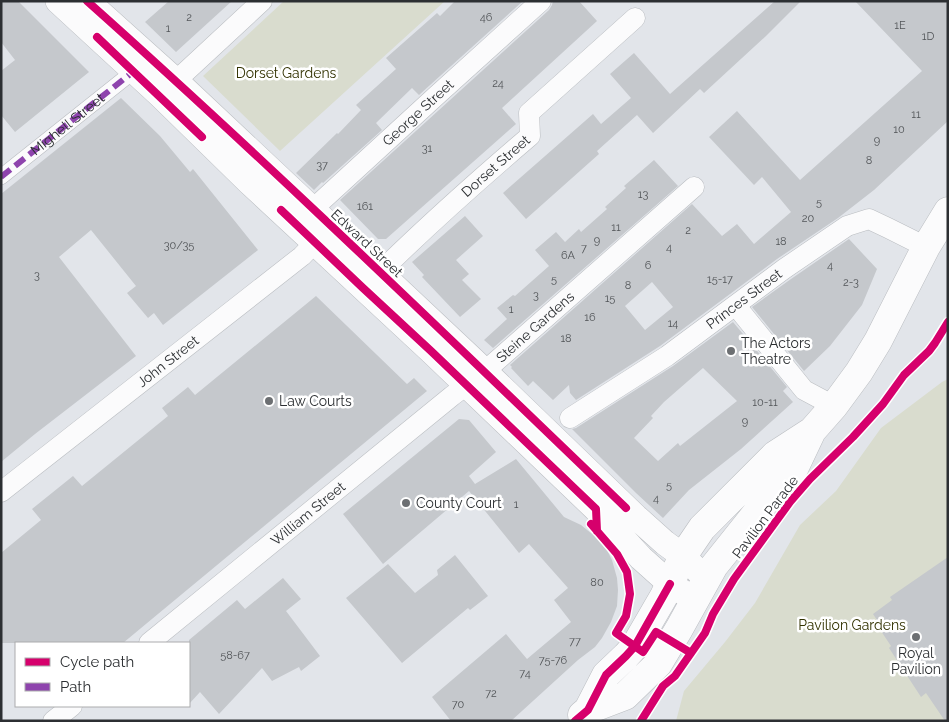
<svg xmlns="http://www.w3.org/2000/svg" width="949" height="722" font-family="Raleway,sans-serif">
<style>
.park{fill:#d9dcce}
.building{fill:#c5c8cc;fill-rule:evenodd}
.lines{fill:none;stroke-linecap:round;stroke-linejoin:round}
.pedestrian-casing{stroke:#babdc1;stroke-width:16}
.minor-casing{stroke:#babdc1;stroke-width:21}
.tertiary-casing{stroke:#babdc1;stroke-width:26}
.trunk-casing{stroke:#babdc1;stroke-width:29}
.pedestrian{stroke:#fbfbfc;stroke-width:15}
.minor{stroke:#fbfbfc;stroke-width:20}
.tertiary{stroke:#fbfbfc;stroke-width:25}
.trunk{stroke:#fbfbfc;stroke-width:28}
.quiet{stroke:#8e44ad;stroke-width:6;stroke-dasharray:12 6;stroke-linecap:butt}
.cycleway-casing{stroke:#fff;stroke-width:11}
.cycleway{stroke:#d6006c;stroke-width:8}
.poi-dot{fill:#6c6f72;stroke:#fff;stroke-width:2}
.labels{text-anchor:middle;dominant-baseline:central;stroke-width:5;stroke-linejoin:round;paint-order:stroke}
.number-label{font-size:11px;fill:#525558}
.park-label{font-size:14px;fill:#323200;stroke:#fff}
.street-label{font-size:14px;fill:#2c2f32;stroke:#fff}
.poi-label{font-size:14px;fill:#2c2f32;stroke:#fff;text-anchor:start}
</style>
<rect width="100%" height="100%" fill="#e2e5ea"/>
<path class="park" d="M 284,1 L 445,1 L 280,151 L 203,76 Z
M 948,379 L 948,721 L 676,721 L 684,691 L 725,642 L 755,603 L 800,525 L 836,491 L 881,428 L 942,382 Z"/>
<path class="building" d="M 1,1 L 18,1 L 89,72 L 15,132 L 1,115 L 1,71 L 15,60 L 1,42 Z
M 169,1 L 232,1 L 176,52 L 145,22 Z
M 455,1 L 523,1 L 419,95 L 412,88 L 376,123 L 382,130 L 323,183 L 322,182 L 314,190 L 296,173 L 337,133 L 338,134 L 361,110 L 356,105 L 396,69 L 386,58 L 437,13 L 440,16 Z
M 553,1 L 579,1 L 597,21 L 502,108 L 516,124 L 386,239 L 378,239 L 340,200 L 549,10 L 552,5 Z
M 775,1 L 801,1 L 766,36 L 704,93 L 700,89 L 653,133 L 637,115 L 597,151 L 599,154 L 526,219 L 503,193 L 593,114 L 601,124 L 631,98 L 610,74 L 634,53 L 670,94 Z
M 855,1 L 948,1 L 948,121 L 874,190 L 838,218 L 777,259 L 660,346 L 576,400 L 570,393 L 569,385 L 553,400 L 533,381 L 528,386 L 511,368 L 512,367 L 510,365 L 692,204 L 722,236 L 737,224 L 754,244 L 791,212 L 762,177 L 754,185 L 709,137 L 737,111 L 800,180 L 922,71 ZM 652,282 L 673,307 L 645,330 L 625,306 Z
M 121,98 L 160,136 L 190,172 L 193,169 L 258,250 L 163,325 L 154,313 L 148,318 L 127,293 L 136,286 L 91,230 L 59,257 L 136,356 L 35,434 L 1,462 L 1,194 Z
M 654,160 L 678,186 L 493,348 L 484,340 L 507,319 L 497,308 L 513,295 L 515,296 L 549,266 L 535,250 L 556,232 L 565,242 L 579,229 L 581,232 L 607,209 L 605,207 L 626,188 L 624,186 Z
M 465,216 L 483,236 L 456,260 L 469,274 L 462,280 L 481,299 L 460,317 L 422,277 L 424,275 L 412,262 Z
M 849,239 L 877,269 L 862,305 L 830,346 L 804,371 L 752,307 L 791,279 Z
M 316,296 L 407,384 L 414,378 L 427,391 L 123,643 L 1,643 L 1,553 L 41,520 L 32,509 L 73,476 L 82,486 L 168,416 L 162,408 L 188,387 L 195,395 Z
M 733,322 L 787,387 L 783,391 L 793,402 L 741,449 L 689,490 L 663,518 L 636,493 L 572,429 L 576,428 L 673,366 ZM 703,368 L 737,401 L 680,446 L 678,443 L 658,461 L 634,438 L 653,418 L 651,416 L 664,402 Z
M 459,419 L 469,420 L 496,452 L 469,476 L 475,484 L 516,459 L 564,517 L 581,525 L 597,538 L 607,550 L 612,560 L 617,578 L 618,590 L 617,606 L 611,622 L 602,638 L 595,647 L 578,660 L 511,721 L 451,721 L 432,697 L 506,634 L 527,659 L 571,622 L 554,600 L 568,588 L 529,544 L 519,553 L 469,491 L 383,564 L 343,514 Z
M 455,555 L 488,596 L 470,610 L 468,608 L 402,663 L 346,598 L 388,564 L 415,593 L 438,575 L 437,570 Z
M 948,557 L 948,721 L 945,721 L 926,693 L 921,697 L 889,648 L 891,646 L 879,628 L 881,626 L 873,614 L 892,600 L 890,597 Z
M 283,578 L 301,599 L 286,611 L 320,656 L 301,671 L 299,667 L 272,681 L 262,668 L 219,714 L 200,692 L 189,704 L 189,640 L 237,600 L 245,609 Z"/>
<g class="lines">
<g class="pedestrian-casing">
<path id="pedestrian" d="M 1,177 L 134,71"/>
</g>
<g class="minor-casing">
<g id="minor">
<path d="M 166,90 L 262,1"/>
<path id="s1" d="M 303,218 L 436,96 L 541,1"/>
<path id="s2" d="M 370,282 C 421,231 475,183 530,136 L 529,113 L 635,18"/>
<path d="M 736,306 L 804,390 L 834,406"/>
<path id="s3" d="M 570,418 L 667,356 L 784,269 L 847,226 L 869,219 L 888,228 L 926,247"/>
<path id="s4" d="M 1,492 L 302,256 L 324,233"/>
<path id="s5" d="M 149,643 L 452,396 L 485,371 L 694,187"/>
<path d="M 53,721 L 72,706"/>
</g>
</g>
<g class="tertiary-casing">
<path id="tertiary" d="M 58,1 L 160,95 L 249,182 L 431,351 L 596,509 L 641,558 L 670,584 L 695,600
M 87,1 L 175,80 L 472,359 L 636,517 L 665,543 L 683,556 L 706,579"/>
</g>
<g class="trunk-casing">
<path id="trunk" d="M 588,710 L 625,696 L 658,664 L 679,629 L 714,566 L 770,496 L 793,471 L 812,431 L 834,406 L 859,372 L 878,341 L 926,247 L 948,211
M 582,715 L 588,710 L 606,675 L 626,656 L 635,646 L 664,596 L 683,556 L 702,528 L 775,455 L 812,431"/>
</g>
<use href="#pedestrian" class="pedestrian"/>
<use href="#minor" class="minor"/>
<use href="#tertiary" class="tertiary"/>
<use href="#trunk" class="trunk"/>
<path class="quiet" id="s6" d="M 1,177 L 134,71"/>
<g class="cycleway-casing">
<path id="cycleway" d="M 87,1 C 271,165 448,337 626,508
M 97,37 L 202,137
M 281,210 L 363,288 L 431,351 L 596,509 L 597,531
M 591,524 L 617,554 L 627,572 L 630,594 L 626,616 L 616,633 L 643,652 L 656,632 L 691,653
M 575,721 L 588,710 L 606,675 L 626,656 L 635,646 L 670,584
M 641,721 L 663,686 L 675,676 L 705,633 L 713,614 L 734,579 L 790,502 L 810,479 L 853,437 L 883,404 L 904,375 L 929,351 L 935,343 L 948,322"/>
</g>
<use href="#cycleway" class="cycleway"/>
</g>
<g class="poi-dot">
<circle cx="731" cy="351" r="5"/>
<circle cx="269" cy="401" r="5"/>
<circle cx="406" cy="503" r="5"/>
<circle cx="916" cy="637" r="5"/>
</g>
<g class="labels">
<g class="number-label">
<text x="189" y="17">2</text>
<text x="486" y="17">46</text>
<text x="900" y="25">1E</text>
<text x="168" y="28">1</text>
<text x="928" y="36">1D</text>
<text x="498" y="83">24</text>
<text x="916" y="114">11</text>
<text x="899" y="129">10</text>
<text x="877" y="140">9</text>
<text x="427" y="148">31</text>
<text x="869" y="160">8</text>
<text x="322" y="165">37</text>
<text x="643" y="194">13</text>
<text x="819" y="202">5</text>
<text x="365" y="206">161</text>
<text x="808" y="218">20</text>
<text x="616" y="227">11</text>
<text x="688" y="230">2</text>
<text x="597" y="240">9</text>
<text x="781" y="241">18</text>
<text x="179" y="245">30/35</text>
<text x="669" y="247">4</text>
<text x="584" y="248">7</text>
<text x="568" y="255">6A</text>
<text x="648" y="265">6</text>
<text x="830" y="265">4</text>
<text x="37" y="275">3</text>
<text x="554" y="279">5</text>
<text x="720" y="279">15-17</text>
<text x="851" y="282">2-3</text>
<text x="628" y="285">8</text>
<text x="536" y="295">3</text>
<text x="610" y="298">15</text>
<text x="511" y="309">1</text>
<text x="590" y="317">16</text>
<text x="673" y="323">14</text>
<text x="566" y="338">18</text>
<text x="765" y="402">10-11</text>
<text x="745" y="421">9</text>
<text x="669" y="485">5</text>
<text x="656" y="498">4</text>
<text x="516" y="504">1</text>
<text x="597" y="582">80</text>
<text x="575" y="641">77</text>
<text x="235" y="655">58-67</text>
<text x="553" y="660">75-76</text>
<text x="525" y="673">74</text>
<text x="491" y="693">72</text>
<text x="458" y="704">70</text>
</g>
<g class="park-label">
<text x="286" y="73">Dorset Gardens</text>
<text x="852" y="625">Pavilion Gardens</text>
</g>
<g class="street-label">
<text stroke="none"><textPath href="#s1" startOffset="156">George Street</textPath></text>
<text stroke="none"><textPath href="#s6" startOffset="85">Mighell Street</textPath></text>
<text stroke="none"><textPath href="#s2" startOffset="171">Dorset Street</textPath></text>
<text transform="translate(367 243) rotate(43)">Edward Street</text>
<text stroke="none"><textPath href="#s3" startOffset="211">Princes Street</textPath></text>
<text stroke="none"><textPath href="#s5" startOffset="499">Steine Gardens</textPath></text>
<text stroke="none"><textPath href="#s4" startOffset="212">John Street</textPath></text>
<text stroke="none"><textPath href="#s5" startOffset="205">William Street</textPath></text>
<text transform="translate(765 517) rotate(-53)">Pavilion Parade</text>
</g>
<g class="poi-label">
<text x="741" y="343">The Actors<tspan x="741" dy="16">Theatre</tspan></text>
<text x="279" y="401">Law Courts</text>
<text x="416" y="503">County Court</text>
<text x="916" y="653" text-anchor="middle">Royal<tspan x="916" dy="16">Pavilion</tspan></text>
</g>
</g>
<rect width="949" height="722" fill="none" stroke="#2c2f32" stroke-width="5"/>
<rect x="15" y="642" width="175" height="65" fill="#ffffff" stroke="#abacad"/>
<rect x="25" y="658" width="25" height="8" fill="#d6006c" stroke="#abacad"/>
<text x="60" y="667" font-size="15" fill="#2c2f32">Cycle path</text>
<rect x="25" y="683" width="25" height="8" fill="#8e44ad" stroke="#abacad"/>
<text x="60" y="692" font-size="15" fill="#2c2f32">Path</text>
</svg>
